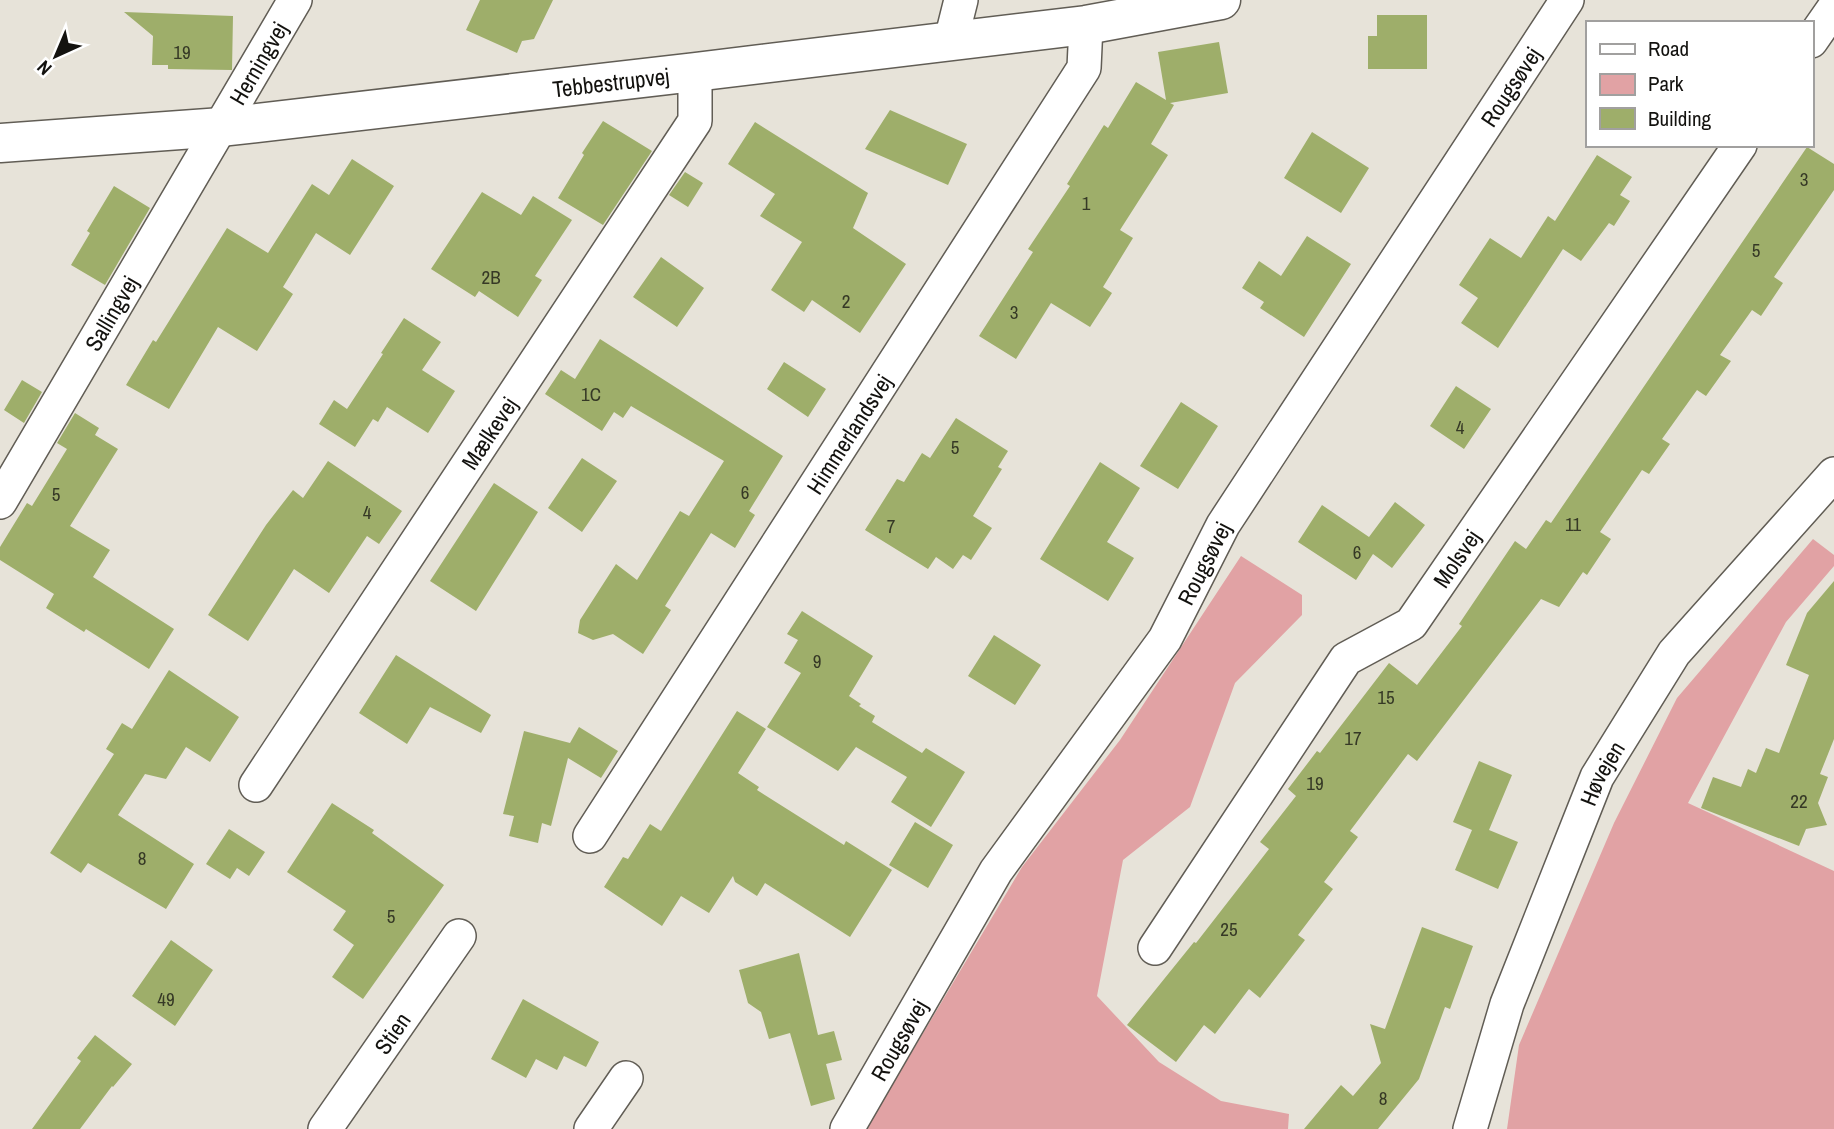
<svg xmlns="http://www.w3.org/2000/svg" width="1834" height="1129" font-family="'Archivo Narrow',sans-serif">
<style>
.green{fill:#e1a2a4}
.building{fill:#9eae6a}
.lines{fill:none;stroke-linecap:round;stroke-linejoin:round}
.minor-casing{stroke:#615d55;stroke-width:36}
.tertiary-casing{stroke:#615d55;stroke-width:41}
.minor{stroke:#fff;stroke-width:33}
.tertiary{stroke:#fff;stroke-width:38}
.labels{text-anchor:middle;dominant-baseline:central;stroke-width:5;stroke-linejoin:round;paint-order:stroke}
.number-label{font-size:19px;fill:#363926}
.street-label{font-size:23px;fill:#13120f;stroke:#fff}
</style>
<rect width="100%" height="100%" fill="#e7e3d9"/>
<path class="green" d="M 1813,539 L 1834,555 L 1834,566 L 1786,622 L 1688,803 L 1834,871 L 1834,1129 L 1507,1129 L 1519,1045 L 1614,823 L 1677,698 Z
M 1241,556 L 1302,595 L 1302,615 L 1235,683 L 1190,807 L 1123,860 L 1097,996 L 1159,1062 L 1221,1101 L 1289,1114 L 1288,1129 L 866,1129 L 1022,867 L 1120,740 Z"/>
<path class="building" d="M 480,0 L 553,0 L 534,39 L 522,41 L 517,53 L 466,30 Z
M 124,12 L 233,16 L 232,70 L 168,69 L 168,65 L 152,65 L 153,36 Z
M 1377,15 L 1427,15 L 1427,69 L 1368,69 L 1368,36 L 1377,36 Z
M 1219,42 L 1228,93 L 1170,103 L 1174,105 L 1151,144 L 1168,155 L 1120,230 L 1133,238 L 1103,287 L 1112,293 L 1090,327 L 1051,303 L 1016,359 L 979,336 L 1033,252 L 1028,249 L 1070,186 L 1067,184 L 1104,125 L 1108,128 L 1136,82 L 1166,100 L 1158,52 Z
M 890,110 L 967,144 L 948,185 L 865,149 Z
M 603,121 L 652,151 L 603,225 L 558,198 L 584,155 L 582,153 Z
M 755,122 L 868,193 L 853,228 L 906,264 L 860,333 L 812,300 L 804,312 L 771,290 L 802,242 L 760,216 L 775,194 L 728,164 Z
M 1312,132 L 1369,168 L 1341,213 L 1284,178 Z
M 1807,147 L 1834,164 L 1834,190 L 1774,277 L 1783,283 L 1761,316 L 1752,310 L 1720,355 L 1731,361 L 1706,396 L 1697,390 L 1662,439 L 1670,444 L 1649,474 L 1642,470 L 1600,532 L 1611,539 L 1587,575 L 1583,572 L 1559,607 L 1541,599 L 1417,761 L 1408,754 L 1350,831 L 1358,837 L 1324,882 L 1333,889 L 1298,935 L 1305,940 L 1260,998 L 1249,989 L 1215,1034 L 1204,1025 L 1176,1062 L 1127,1025 L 1194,942 L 1196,943 L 1269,849 L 1260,842 L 1296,796 L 1288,789 L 1317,751 L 1320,753 L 1389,663 L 1417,685 L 1462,626 L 1459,624 L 1515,541 L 1526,549 L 1546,520 L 1551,523 Z
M 1597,155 L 1632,177 L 1620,195 L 1630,201 L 1614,226 L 1609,223 L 1581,261 L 1563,249 L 1498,348 L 1461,323 L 1478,298 L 1459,285 L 1490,238 L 1521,258 L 1548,216 L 1555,221 Z
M 352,159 L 394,186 L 350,255 L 316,233 L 283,287 L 293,294 L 257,351 L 218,327 L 169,409 L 126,385 L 153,340 L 156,342 L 227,228 L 268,253 L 312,184 L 329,195 Z
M 685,172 L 703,183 L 688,207 L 669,195 Z
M 114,186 L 150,208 L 105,285 L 71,265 L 90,233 L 87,231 Z
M 482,192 L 521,215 L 533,196 L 572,220 L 535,276 L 542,280 L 518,317 L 479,291 L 475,297 L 431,269 Z
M 1307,236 L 1351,264 L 1304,337 L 1260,308 L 1264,302 L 1242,288 L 1259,261 L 1281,276 Z
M 661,257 L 704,288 L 677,327 L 633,297 Z
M 404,318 L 441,342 L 422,370 L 455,391 L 428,433 L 387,407 L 378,422 L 373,419 L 355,447 L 319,424 L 334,400 L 347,409 L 383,354 L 381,353 Z
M 600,339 L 783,456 L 749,511 L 755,515 L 735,548 L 711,533 L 665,606 L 671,610 L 643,654 L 613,634 L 593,640 L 578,633 L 580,620 L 616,564 L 637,580 L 680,511 L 689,516 L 724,461 L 631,406 L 623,418 L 614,412 L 602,431 L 545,394 L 561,370 L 575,379 Z
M 784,362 L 826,389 L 808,417 L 767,389 Z
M 22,380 L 42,392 L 24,423 L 4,410 Z
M 1456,386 L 1491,409 L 1464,449 L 1430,426 Z
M 1181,402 L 1218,426 L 1178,489 L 1140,466 Z
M 75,413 L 99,428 L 95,435 L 118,449 L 70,526 L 110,550 L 93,577 L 174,629 L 149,669 L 86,629 L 84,632 L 46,608 L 54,594 L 0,560 L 0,547 L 27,503 L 32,506 L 67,449 L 57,443 Z
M 956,418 L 1008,451 L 998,467 L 1002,469 L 973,516 L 992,528 L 971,560 L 963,555 L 953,569 L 936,557 L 928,569 L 865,530 L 897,479 L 904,482 L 922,453 L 930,458 Z
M 582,458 L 617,481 L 582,532 L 548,508 Z
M 328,461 L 402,511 L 379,544 L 367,536 L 329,593 L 294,569 L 248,641 L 208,615 L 266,525 L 293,490 L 303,498 Z
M 1100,462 L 1140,488 L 1107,542 L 1134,558 L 1108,601 L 1040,559 Z
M 494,483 L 538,512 L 476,611 L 430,581 Z
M 1395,502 L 1425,525 L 1392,568 L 1373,554 L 1356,580 L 1298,542 L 1322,505 L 1369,537 Z
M 1834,581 L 1834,739 L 1820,774 L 1828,777 L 1818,803 L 1827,825 L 1806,829 L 1799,846 L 1701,808 L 1713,777 L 1741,787 L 1748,769 L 1756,773 L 1766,748 L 1779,753 L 1809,675 L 1786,665 L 1807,613 Z
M 802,611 L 873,656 L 849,696 L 861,704 L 859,706 L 875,716 L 872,722 L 922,753 L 926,748 L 965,772 L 931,827 L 891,802 L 907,777 L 856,747 L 838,771 L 767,727 L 801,673 L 784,663 L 798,640 L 787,634 Z
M 994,635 L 1041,665 L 1015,705 L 968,676 Z
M 396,655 L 491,715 L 481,733 L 430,707 L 407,744 L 359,713 Z
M 169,670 L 239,717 L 210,762 L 186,747 L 166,779 L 145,774 L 118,815 L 194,864 L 166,909 L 88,863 L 81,873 L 50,853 L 114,754 L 106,749 L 122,723 L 132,729 Z
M 737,711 L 766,729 L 738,773 L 759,787 L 757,790 L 844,845 L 846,841 L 892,870 L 850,937 L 765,883 L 757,896 L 735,882 L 733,876 L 709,913 L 681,896 L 662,926 L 604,887 L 623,857 L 628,859 L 650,824 L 661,831 Z
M 579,727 L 618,751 L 601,778 L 568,758 L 551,826 L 542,823 L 538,843 L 509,836 L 514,816 L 503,814 L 524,731 L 570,743 Z
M 1479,761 L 1512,775 L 1489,830 L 1518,842 L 1498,889 L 1455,870 L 1472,830 L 1453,822 Z
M 332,803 L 374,830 L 372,833 L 444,885 L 363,999 L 332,977 L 354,945 L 333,930 L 346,911 L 287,872 Z
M 915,822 L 953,845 L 928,888 L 889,865 Z
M 229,829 L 265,852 L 249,876 L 237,868 L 230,879 L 206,864 Z
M 1422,927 L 1473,946 L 1450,1009 L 1445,1007 L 1419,1079 L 1378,1129 L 1304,1129 L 1341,1085 L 1353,1096 L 1381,1063 L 1370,1024 L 1385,1029 Z
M 171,940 L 213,970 L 175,1026 L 132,996 Z
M 799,953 L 818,1035 L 834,1031 L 842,1060 L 826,1064 L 835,1099 L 811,1106 L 790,1033 L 769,1039 L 761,1012 L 748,1003 L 739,970 Z
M 523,999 L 599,1042 L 586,1067 L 564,1056 L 557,1070 L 536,1059 L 526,1078 L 491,1059 Z
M 95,1035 L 132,1064 L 113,1087 L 112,1086 L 80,1129 L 32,1129 L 81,1061 L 77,1058 Z"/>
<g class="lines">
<g class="minor-casing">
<g id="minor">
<path d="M 951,40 L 961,0"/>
<path d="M 1811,41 L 1834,8"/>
<path id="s1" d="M 0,502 L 295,0"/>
<path id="s2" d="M 256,785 L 695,121 L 695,72"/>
<path id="s3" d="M 590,836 L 1084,68 L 1086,25"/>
<path id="s4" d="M 1155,948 L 1346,659 L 1411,624 L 1740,145"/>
<path id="s5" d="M 325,1129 L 459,936"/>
<path d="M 591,1129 L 626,1078"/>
<path id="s6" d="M 847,1129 L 996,871 L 1165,639 L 1223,525 L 1567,0"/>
<path id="s7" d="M 1470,1129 L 1507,1004 L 1597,777 L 1674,653 L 1834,474"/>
</g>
</g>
<g class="tertiary-casing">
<g id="tertiary">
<path id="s8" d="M 0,143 L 222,127 L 695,72 L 1086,25 L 1221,0"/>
</g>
</g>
<use href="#minor" class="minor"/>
<use href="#tertiary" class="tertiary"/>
</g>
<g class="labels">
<g class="number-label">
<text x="182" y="52">19</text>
<text x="1804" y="179">3</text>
<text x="1086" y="203">1</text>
<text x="1756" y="250">5</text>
<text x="491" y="277">2B</text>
<text x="846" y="301">2</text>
<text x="1014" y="312">3</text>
<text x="591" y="394">1C</text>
<text x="1460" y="427">4</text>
<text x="955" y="447">5</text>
<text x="745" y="492">6</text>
<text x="56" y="494">5</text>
<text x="367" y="512">4</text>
<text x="1573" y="524">11</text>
<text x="891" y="526">7</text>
<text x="1357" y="552">6</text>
<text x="817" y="661">9</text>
<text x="1386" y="697">15</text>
<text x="1353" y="738">17</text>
<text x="1315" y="783">19</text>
<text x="1799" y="801">22</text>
<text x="142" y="858">8</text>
<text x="391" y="916">5</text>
<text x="1229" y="929">25</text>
<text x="166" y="999">49</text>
<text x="1383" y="1098">8</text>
</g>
<g class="street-label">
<text stroke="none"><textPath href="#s1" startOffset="509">Herningvej</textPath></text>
<text stroke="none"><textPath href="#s8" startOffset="614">Tebbestrupvej</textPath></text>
<text stroke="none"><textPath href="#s6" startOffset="1237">Rougsøvej</textPath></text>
<text stroke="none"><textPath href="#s1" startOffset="219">Sallingvej</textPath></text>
<text stroke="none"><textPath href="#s2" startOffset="422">Mælkevej</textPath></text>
<text stroke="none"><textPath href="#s3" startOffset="478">Himmerlandsvej</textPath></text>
<text stroke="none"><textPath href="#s4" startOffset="500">Molsvej</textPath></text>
<text stroke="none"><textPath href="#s6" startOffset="670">Rougsøvej</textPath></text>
<text stroke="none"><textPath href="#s7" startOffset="380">Høvejen</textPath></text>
<text stroke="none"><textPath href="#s5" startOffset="117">Stien</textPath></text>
<text stroke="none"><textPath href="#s6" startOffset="103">Rougsøvej</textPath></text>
</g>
</g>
<rect x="1586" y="21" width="228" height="126" fill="#ffffff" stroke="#a1a09f" stroke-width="2"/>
<rect x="1600" y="44" width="35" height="10" fill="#ffffff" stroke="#a1a09f" stroke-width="2"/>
<text x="1648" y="56" font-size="21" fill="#13120f">Road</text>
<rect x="1600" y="74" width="35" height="21" fill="#e1a2a4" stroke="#a1a09f" stroke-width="2"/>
<text x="1648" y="91" font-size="21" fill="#13120f">Park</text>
<rect x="1600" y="108" width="35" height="21" fill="#9eae6a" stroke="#a1a09f" stroke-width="2"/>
<text x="1648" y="126" font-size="21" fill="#13120f">Building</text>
<g transform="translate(56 56) rotate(224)" stroke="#ffffff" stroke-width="5" paint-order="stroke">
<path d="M0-5L12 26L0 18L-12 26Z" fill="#13120f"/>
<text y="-10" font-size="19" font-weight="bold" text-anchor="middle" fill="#13120f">N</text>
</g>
</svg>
